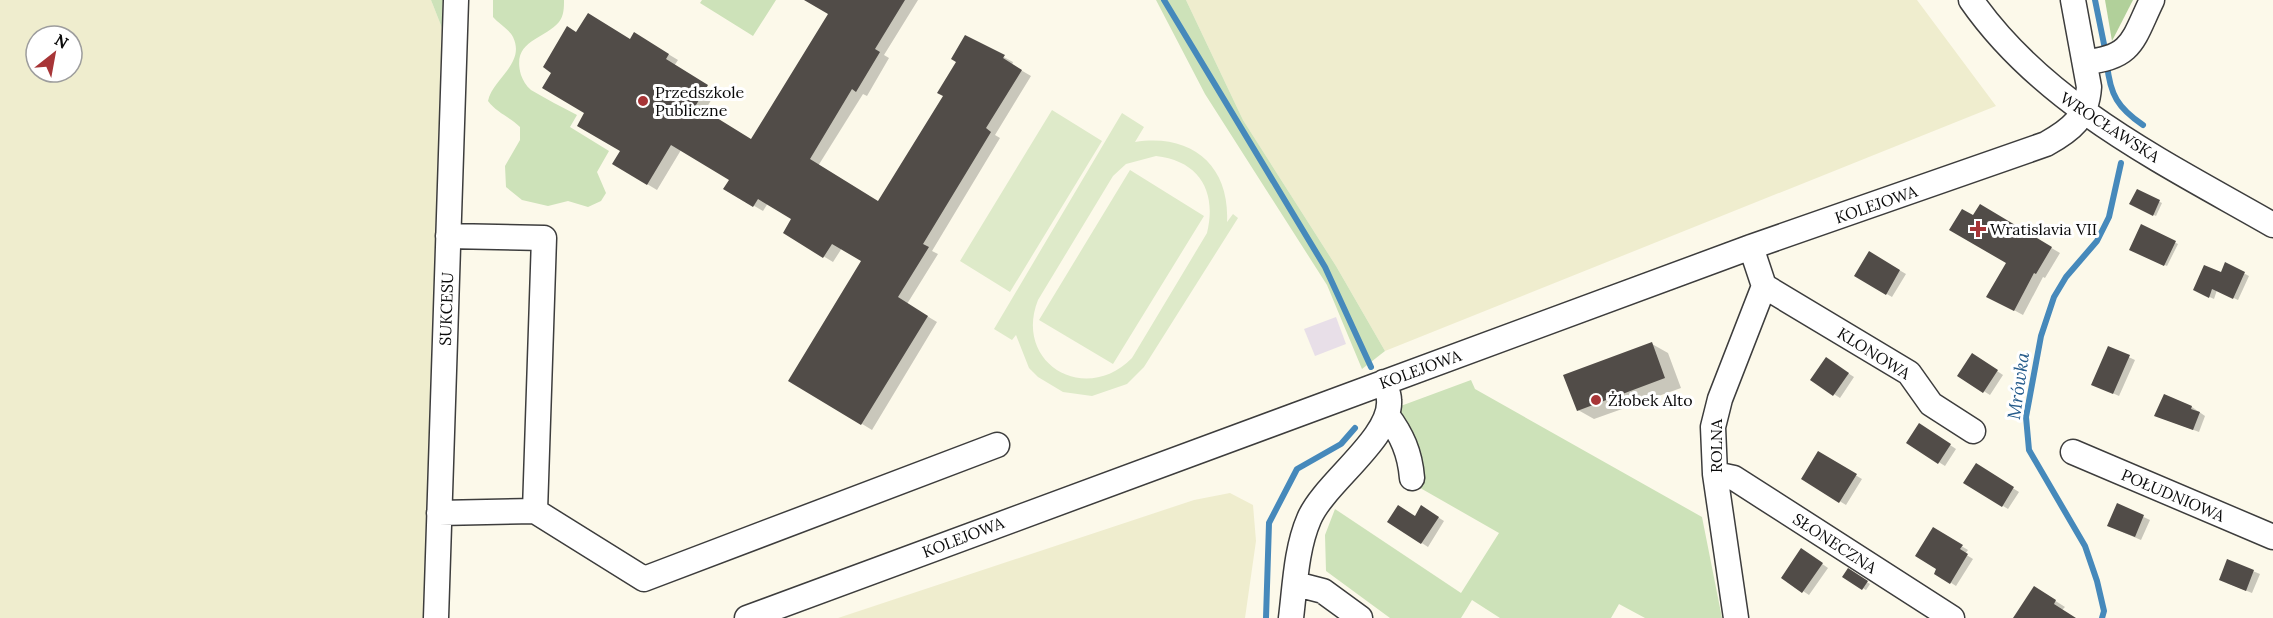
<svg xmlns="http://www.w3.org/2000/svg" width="2273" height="618" font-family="Lora,serif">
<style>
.industrial{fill:#e8dfe8}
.farmland{fill:#efedce;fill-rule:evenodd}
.green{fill:#cde2b9}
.forest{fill:#b1d09a}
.pitch{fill:#deeac9;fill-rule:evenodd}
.shadow{fill:#0003}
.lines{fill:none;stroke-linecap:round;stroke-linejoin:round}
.stream{stroke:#4689bb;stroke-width:6}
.building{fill:#514c48}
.minor-casing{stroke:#3d3d3d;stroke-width:27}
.minor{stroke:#fff;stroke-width:24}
.poi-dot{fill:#a73537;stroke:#fff;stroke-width:2}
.labels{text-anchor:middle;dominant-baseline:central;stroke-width:6;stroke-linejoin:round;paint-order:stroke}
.poi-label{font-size:16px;fill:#0a0a0a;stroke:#fff;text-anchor:start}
.street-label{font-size:16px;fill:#0a0a0a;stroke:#fff}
.water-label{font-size:18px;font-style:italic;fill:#255b8b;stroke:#fff}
</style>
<rect width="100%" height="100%" fill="#fcf9ea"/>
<path class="industrial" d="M 1336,317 L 1346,344 L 1315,356 L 1304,329 Z"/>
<path class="farmland" d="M 0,0 L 431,0 L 442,28 L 423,618 L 0,618 ZM 36,36 L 72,36 L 72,72 L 36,72 Z
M 1186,0 L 1917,0 L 1996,106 L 1385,351 L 1336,266 L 1243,120 Z
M 1230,493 L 1253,505 L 1256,541 L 1245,618 L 838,618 L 1194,500 Z"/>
<path class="green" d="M 431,0 L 443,0 L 442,28 Z
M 493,0 L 564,0 C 564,7 564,16 559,22 C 544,40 511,40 521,75 C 523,80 526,86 531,90 C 546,99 562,107 577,115 L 570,127 L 609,151 L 597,172 L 606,193 L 601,201 L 588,207 L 568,201 L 548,206 L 522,200 L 506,187 L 505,166 L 520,140 L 520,127 C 510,117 497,113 488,101 C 492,79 526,64 513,37 C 510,30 498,23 493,17 Z
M 702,0 L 776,0 L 753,36 L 700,3 Z
M 1156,0 L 1186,0 L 1243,120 L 1336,266 L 1385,351 L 1362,369 L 1327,285 L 1205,94 Z
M 1471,380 L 1475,389 L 1702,517 L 1722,618 L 1645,618 L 1619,604 L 1611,618 L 1500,618 L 1472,600 L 1461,618 L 1390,618 L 1326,571 L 1325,535 L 1335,509 L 1461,593 L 1499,533 L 1415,485 L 1415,448 L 1398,407 Z"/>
<path class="forest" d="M 2105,0 L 2133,0 L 2112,41 Z"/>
<path class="pitch" d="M 1052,110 L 1102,141 L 1010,292 L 960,261 Z
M 1122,113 L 1144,127 L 1135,142 C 1191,133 1230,165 1227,222 L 1233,214 L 1238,218 L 1144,367 L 1127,384 L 1092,396 L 1063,392 L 1038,377 L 1029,368 L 1016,335 L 1012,340 L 994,329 ZM 1156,156 C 1200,161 1217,192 1207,233 L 1132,358 C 1085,406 1013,363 1038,300 L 1113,176 L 1126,164 Z
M 1130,170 L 1204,216 L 1113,364 L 1039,320 Z"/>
<path class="shadow" d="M 825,0 L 918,0 L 884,55 L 889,58 L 867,96 L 863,94 L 818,166 L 879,203 L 945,96 L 966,37 L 1013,62 L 1012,65 L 1031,76 L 995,135 L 1000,138 L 932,251 L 938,254 L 907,304 L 937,322 L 872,430 L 790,380 L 863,261 L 842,248 L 833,262 L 785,233 L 793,218 L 768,203 L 763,211 L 725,189 L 731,180 L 681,150 L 657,190 L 647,184 L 622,150 L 586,113 L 577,34 L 631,40 L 635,34 L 678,60 L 674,66 L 716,92 L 704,112 L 752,141 L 830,14 Z
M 2137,191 L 2162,203 L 2156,216 L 2131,204 Z
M 1980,206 L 2060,253 L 2045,278 L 2043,277 L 2023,315 L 1997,301 L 2008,263 L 1973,217 Z
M 2142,226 L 2178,244 L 2167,266 L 2131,249 Z
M 1870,253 L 1906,274 L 1892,297 L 1856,276 Z
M 2226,264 L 2249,276 L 2238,300 L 2217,290 L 2214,299 L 2199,292 L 2221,274 Z
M 1652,344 L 1668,353 L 1681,388 L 1594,419 L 1578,410 Z
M 2109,348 L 2135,360 L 2119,396 L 2099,387 Z
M 1979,359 L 2003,375 L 1990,395 L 1959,376 Z
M 1832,363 L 1854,377 L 1840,398 L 1812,380 Z
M 2165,396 L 2192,407 L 2205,416 L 2199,432 L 2156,416 Z
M 1926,429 L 1956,449 L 1945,466 L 1908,443 Z
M 1818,453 L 1862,479 L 1846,505 L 1803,479 Z
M 1976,465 L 2019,492 L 2008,509 L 1965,483 Z
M 2118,505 L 2150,520 L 2141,540 L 2115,529 Z
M 1422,507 L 1444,521 L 1428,547 L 1389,522 L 1415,517 Z
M 1933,529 L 1968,550 L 1965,554 L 1973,559 L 1956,586 L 1936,573 L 1938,569 Z
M 1808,554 L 1828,568 L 1809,595 L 1783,578 Z
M 2228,561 L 2260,574 L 2252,593 L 2227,583 Z
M 1848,570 L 1870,584 L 1866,590 L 1844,577 Z
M 2043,593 L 2065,607 L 2062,610 L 2074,618 L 2015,618 Z"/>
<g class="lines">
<path class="stream" d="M 1164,0 L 1325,267 L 1371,367
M 2095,0 L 2106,54
M 2107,64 C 2110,95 2118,108 2143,125
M 1266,618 L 1269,523 L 1297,469 L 1341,444 L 1355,428
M 2102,618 L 2104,611 L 2097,581 L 2085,546 L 2029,450 L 2026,417 L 2041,336 L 2054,297 L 2066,277 L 2097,241 L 2109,217 L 2121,163"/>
</g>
<path class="building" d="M 804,0 L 905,0 L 875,49 L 880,52 L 856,92 L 852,89 L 810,159 L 878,201 L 943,96 L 937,93 L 956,62 L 951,59 L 965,35 L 1005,55 L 1003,58 L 1022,70 L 986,128 L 991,132 L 923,244 L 929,247 L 898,297 L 928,316 L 861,425 L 788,381 L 861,261 L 832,244 L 823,258 L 783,233 L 791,219 L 758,199 L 753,207 L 723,189 L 729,180 L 671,145 L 647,185 L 612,164 L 620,151 L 577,126 L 584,113 L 542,88 L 551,73 L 543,67 L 567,26 L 576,32 L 588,13 L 630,39 L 634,32 L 669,54 L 666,59 L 708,85 L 696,105 L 751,139 L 828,14 Z
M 2137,189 L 2160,200 L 2153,216 L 2129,204 Z
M 1980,204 L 2052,247 L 2036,274 L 2034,273 L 2014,311 L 1986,297 L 2006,263 L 1949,230 L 1962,209 L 1973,215 Z
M 2141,224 L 2176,241 L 2164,266 L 2129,250 Z
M 1869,251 L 1900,270 L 1886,295 L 1854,276 Z
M 2225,262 L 2245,272 L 2233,299 L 2212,289 L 2209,298 L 2193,290 L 2204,265 L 2221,272 Z
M 1652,342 L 1665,378 L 1577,411 L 1563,375 Z
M 2108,346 L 2130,355 L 2113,394 L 2091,385 Z
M 1972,353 L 1998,370 L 1983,393 L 1957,376 Z
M 1826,357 L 1849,373 L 1833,396 L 1810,380 Z
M 2164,394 L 2192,406 L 2191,409 L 2200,412 L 2193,430 L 2154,416 Z
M 1919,423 L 1951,444 L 1938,464 L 1906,443 Z
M 1818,451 L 1857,474 L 1839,503 L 1801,479 Z
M 1976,463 L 2014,487 L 2002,507 L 1963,483 Z
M 2117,503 L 2144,515 L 2135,537 L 2107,526 Z
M 1398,505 L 1415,516 L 1421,505 L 1439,517 L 1421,544 L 1387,522 Z
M 1933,527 L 1963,545 L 1960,549 L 1968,554 L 1950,584 L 1934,574 L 1936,569 L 1915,556 Z
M 1801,548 L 1823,563 L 1802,593 L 1781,578 Z
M 2227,559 L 2254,570 L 2246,591 L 2219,580 Z
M 1848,568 L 1868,581 L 1862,590 L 1842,577 Z
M 2034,586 L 2056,600 L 2054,604 L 2076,618 L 2013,618 Z"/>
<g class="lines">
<g class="minor-casing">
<path id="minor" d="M 1971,0 C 2044,105 2165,163 2273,225
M 2085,62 C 2133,58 2133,39 2152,0
M 1764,286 L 1909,373 L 1931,404 L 1973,431
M 1387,415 C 1402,435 1410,453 1412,478
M 2073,452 L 2273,537
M 1715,474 L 1734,478 L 1952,618
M 535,511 L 644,579 L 997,445
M 439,513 L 535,511 L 544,238 L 448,236
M 1296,584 L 1323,591 L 1360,618
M 436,618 L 456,0
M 747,618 L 1751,247 L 2046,144 C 2071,130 2087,118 2089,87 L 2073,0
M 1291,618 C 1295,586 1296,549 1309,519 C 1324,483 1392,438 1389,400 C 1389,394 1386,388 1384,382
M 1736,618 L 1715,474 L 1713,427 L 1720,399 L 1764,286 L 1751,247"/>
</g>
<use href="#minor" class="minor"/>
</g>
<g class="poi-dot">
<circle cx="643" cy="101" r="6"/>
<path d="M1975 220h6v6h6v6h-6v6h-6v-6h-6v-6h6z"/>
<circle cx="1596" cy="400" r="6"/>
</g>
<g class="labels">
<g class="poi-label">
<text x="655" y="92">Przedszkole<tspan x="655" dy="18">Publiczne</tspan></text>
<text x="1990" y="229">Wratislavia VII</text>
<text x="1608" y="400">Żłobek Alto</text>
</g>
<g class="street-label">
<text transform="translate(2110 127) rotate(33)">WROCŁAWSKA</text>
<text transform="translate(1876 204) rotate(-19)">KOLEJOWA</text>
<text transform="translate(446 309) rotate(-88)">SUKCESU</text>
<text transform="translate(1874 353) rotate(32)">KLONOWA</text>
<text transform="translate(1420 369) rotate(-20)">KOLEJOWA</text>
<text transform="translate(1716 446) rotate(-90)">ROLNA</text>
<text transform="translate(2173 495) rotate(23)">POŁUDNIOWA</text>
<text transform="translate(963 537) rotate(-21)">KOLEJOWA</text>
<text transform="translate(1835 543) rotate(33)">SŁONECZNA</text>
</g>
<g class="water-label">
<text transform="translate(2018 386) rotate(-82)">Mrówka</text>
</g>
</g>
<g transform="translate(54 54) rotate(31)"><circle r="28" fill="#ffffff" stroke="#9d9d9d" stroke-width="1.5"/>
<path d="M0-4.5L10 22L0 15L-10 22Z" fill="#a73537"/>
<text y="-9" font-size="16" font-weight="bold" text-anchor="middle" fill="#0a0a0a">N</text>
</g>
</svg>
